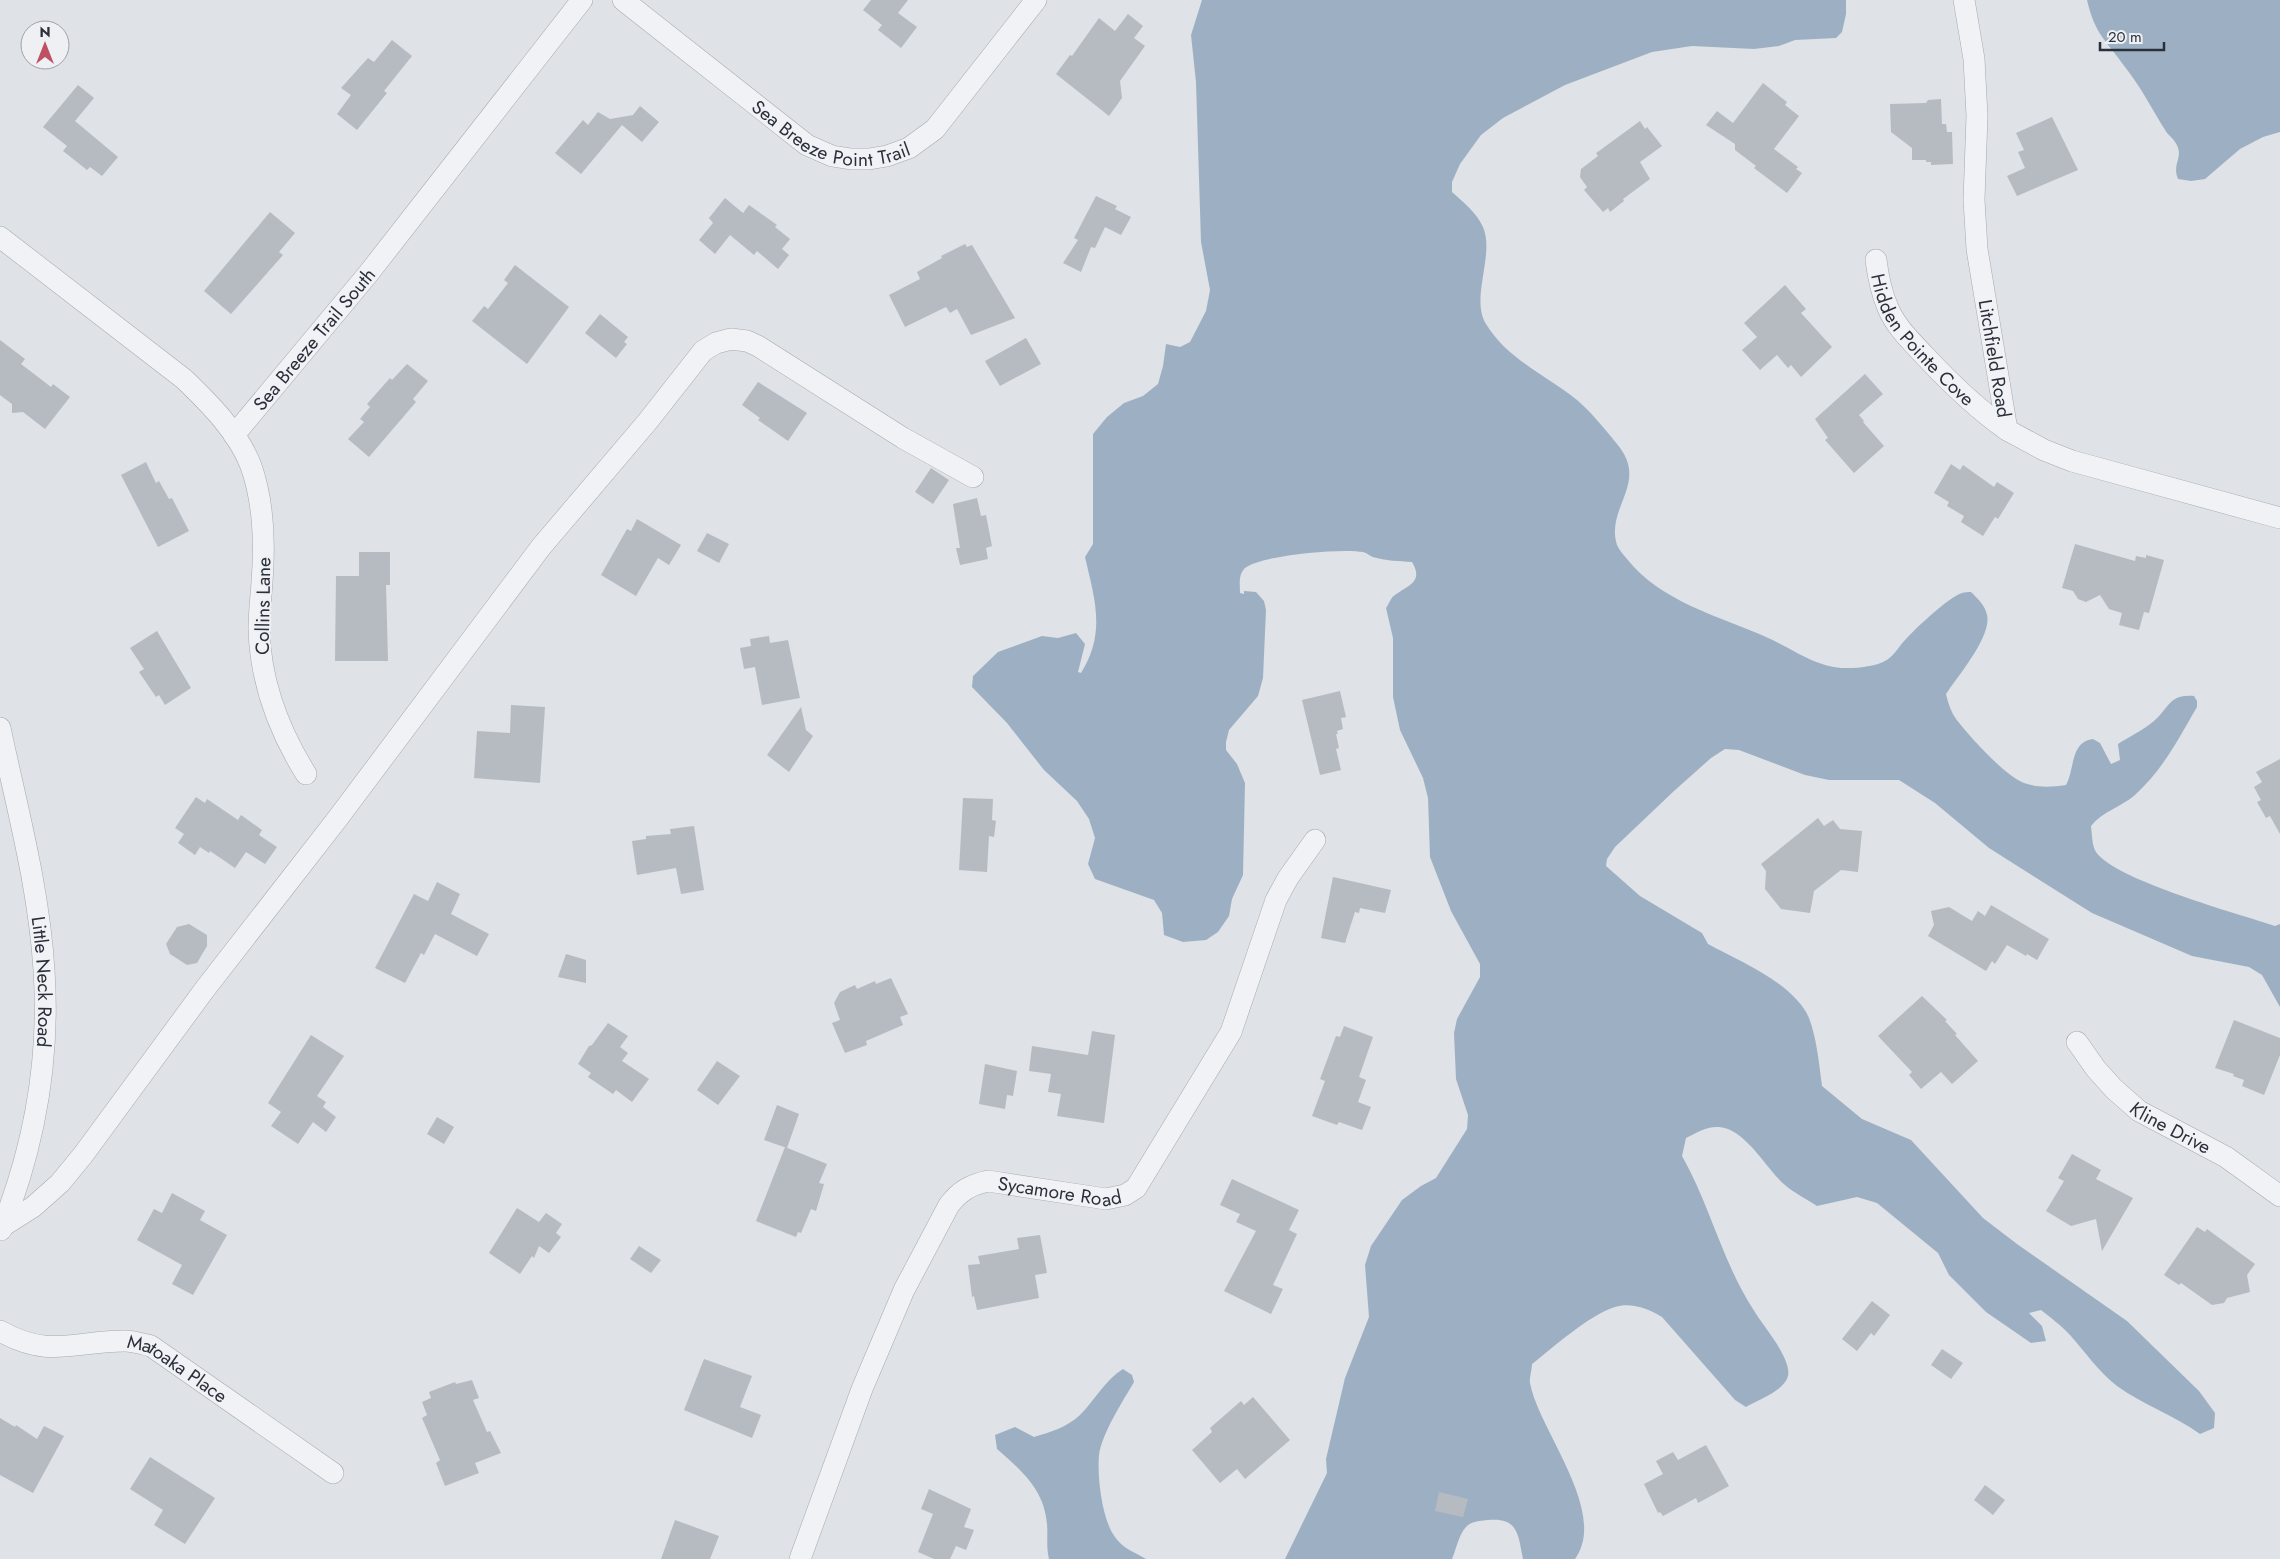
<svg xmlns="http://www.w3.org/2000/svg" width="2280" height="1559" font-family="Jost,sans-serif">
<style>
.water{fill:#9db0c3}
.building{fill:#b6bbc2}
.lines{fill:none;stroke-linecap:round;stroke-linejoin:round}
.minor-casing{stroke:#a5a9af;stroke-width:22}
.minor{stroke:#f1f2f5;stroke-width:21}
.labels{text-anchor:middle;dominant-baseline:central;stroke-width:4;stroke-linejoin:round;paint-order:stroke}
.street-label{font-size:19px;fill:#29303b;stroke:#eef0f4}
</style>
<rect width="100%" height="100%" fill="#dfe2e6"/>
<path class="water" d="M 1202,0 L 1846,0 L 1846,14 L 1842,32 L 1836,38 L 1795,40 L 1779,46 L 1754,49 L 1692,46 L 1652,52 L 1565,85 L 1503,118 L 1481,135 L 1460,164 L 1452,182 L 1452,192 C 1463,202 1477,213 1483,227 C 1495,255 1470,298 1486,324 C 1507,359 1546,375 1577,400 C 1591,412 1605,429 1617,444 C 1650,483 1605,507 1617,545 C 1619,550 1623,554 1627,559 C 1660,601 1718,616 1766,637 C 1794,649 1817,669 1849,668 C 1859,668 1874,666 1883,662 C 1894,657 1898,647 1906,639 C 1916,628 1950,596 1962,593 C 1965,592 1968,592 1971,592 C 1978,599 1985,605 1987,615 C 1992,636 1958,676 1946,694 C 1948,703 1951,712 1956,719 C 1970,737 2004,775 2024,783 C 2039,788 2050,787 2066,785 C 2075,769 2070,742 2093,739 L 2100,743 L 2111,764 L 2120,760 L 2118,744 C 2129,737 2143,730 2154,721 C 2170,707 2169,694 2194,696 L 2197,701 L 2197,707 C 2177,741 2164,768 2135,795 C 2121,807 2103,811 2091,826 C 2092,834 2092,846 2096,852 C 2115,880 2239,914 2275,926 L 2280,924 L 2280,1007 L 2262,975 L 2249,967 L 2192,956 L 2092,913 L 1989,848 L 1935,803 L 1899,780 L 1829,780 L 1805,775 L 1739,750 L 1725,749 L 1711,758 L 1674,791 L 1615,847 L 1607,859 L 1606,866 L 1640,896 L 1702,933 L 1708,944 C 1739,961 1794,983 1809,1018 C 1817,1039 1819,1064 1822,1086 L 1862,1119 L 1911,1140 L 1983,1218 L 2017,1244 L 2127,1321 L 2199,1391 L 2215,1413 L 2214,1428 L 2200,1434 C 2174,1415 2143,1405 2117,1386 C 2098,1371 2086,1353 2070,1335 C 2062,1326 2051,1318 2041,1310 L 2029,1313 L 2042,1326 L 2046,1341 L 2031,1343 L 1986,1312 L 1949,1275 L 1938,1253 L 1877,1203 L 1857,1197 L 1817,1206 C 1807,1199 1794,1193 1785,1185 C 1766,1169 1746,1129 1719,1127 C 1707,1126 1696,1133 1686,1138 L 1682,1156 C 1710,1205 1722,1261 1753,1309 C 1762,1325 1792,1358 1788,1376 C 1784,1391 1758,1400 1746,1407 L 1735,1400 L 1662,1317 C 1649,1309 1631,1302 1615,1307 C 1589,1315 1554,1347 1532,1364 C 1532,1370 1529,1378 1530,1383 C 1538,1429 1609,1512 1575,1559 L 1523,1559 C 1518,1534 1518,1517 1488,1520 C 1479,1521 1472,1521 1466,1527 C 1459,1534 1456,1550 1452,1559 L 1285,1559 L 1327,1473 L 1326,1459 L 1345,1378 L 1369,1317 L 1365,1265 L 1371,1246 L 1402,1200 L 1421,1186 L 1436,1178 L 1467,1129 L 1468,1115 L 1456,1079 L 1454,1033 L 1457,1019 L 1480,977 L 1480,964 L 1451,911 L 1430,857 L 1428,798 L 1423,778 L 1400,730 L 1393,697 L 1393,638 L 1386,608 C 1389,604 1391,597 1395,595 C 1408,585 1424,582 1412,562 C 1400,561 1385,561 1373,557 C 1370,556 1367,553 1363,552 C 1342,548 1261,555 1245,568 C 1238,575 1240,584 1240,593 L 1244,594 L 1244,591 L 1256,592 L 1264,601 L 1266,610 L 1263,678 L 1258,696 L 1229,730 L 1226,742 L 1226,750 L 1237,764 L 1245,783 L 1243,875 L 1232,899 L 1229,916 L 1218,932 L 1206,940 L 1183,942 L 1164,935 L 1162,913 L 1154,900 L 1095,879 L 1088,864 L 1095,838 L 1089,819 L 1077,801 L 1044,770 L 1007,723 L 972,687 L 973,676 L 998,652 L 1042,636 L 1058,638 L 1076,633 L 1085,644 L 1078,672 L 1081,673 C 1106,633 1095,600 1085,557 L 1093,544 L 1093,434 L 1107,417 L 1124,403 L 1143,396 L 1158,384 L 1163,366 L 1166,344 L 1180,347 L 1190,342 L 1206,311 L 1210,290 L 1201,242 L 1196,82 L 1191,35 Z
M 2087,0 L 2280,0 L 2280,132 L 2263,137 L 2240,149 L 2205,179 L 2191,181 L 2178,179 C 2170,160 2191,155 2167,133 C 2153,111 2141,87 2125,67 C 2106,40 2095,35 2087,0 Z
M 1123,1369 L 1132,1375 L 1134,1382 C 1123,1401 1102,1433 1099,1455 C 1097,1476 1102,1520 1115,1537 C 1122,1548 1136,1553 1146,1559 L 1049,1559 C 1046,1547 1048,1536 1047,1524 C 1044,1489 1021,1470 997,1449 L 995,1435 L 1015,1427 L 1034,1437 C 1051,1432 1067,1427 1080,1415 C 1095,1400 1105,1380 1123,1369 Z"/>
<path class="building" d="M 871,0 L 908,0 L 898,13 L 917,27 L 901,48 L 878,30 L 882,25 L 863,10 Z
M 1128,14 L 1143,26 L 1134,38 L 1145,46 L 1120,81 L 1122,98 L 1109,116 L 1056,74 L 1070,55 L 1072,56 L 1099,18 L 1115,31 Z
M 392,40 L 412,56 L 384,91 L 387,93 L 357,130 L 337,114 L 351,95 L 341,88 L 368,58 L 374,62 Z
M 1763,83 L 1787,102 L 1785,105 L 1799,116 L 1774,149 L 1798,167 L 1796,169 L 1802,173 L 1787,193 L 1754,168 L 1756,166 L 1735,150 L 1735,144 L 1706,125 L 1717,111 L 1733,123 Z
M 78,85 L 94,98 L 75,121 L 118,157 L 102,176 L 90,167 L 87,170 L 63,151 L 67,146 L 43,127 Z
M 1941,99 L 1942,124 L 1946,124 L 1947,132 L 1952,132 L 1953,164 L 1931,165 L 1931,162 L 1926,162 L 1926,160 L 1912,160 L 1912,148 L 1891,132 L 1890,104 L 1926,103 L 1928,100 Z
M 640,106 L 659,122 L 642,142 L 622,125 L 581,174 L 555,153 L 583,120 L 588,125 L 598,112 L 610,119 L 633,115 Z
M 2052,117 L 2078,170 L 2017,196 L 2007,176 L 2025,168 L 2018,152 L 2024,150 L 2016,133 Z
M 1640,121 L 1645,129 L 1647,127 L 1662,146 L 1640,162 L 1650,179 L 1623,199 L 1624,201 L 1610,212 L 1608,208 L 1603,212 L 1584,190 L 1587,187 L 1580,177 L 1581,169 L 1598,156 L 1596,153 L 1599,151 Z
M 1096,196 L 1117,206 L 1115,209 L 1131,217 L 1121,235 L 1105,227 L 1095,248 L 1091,247 L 1081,272 L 1063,263 L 1078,240 L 1074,238 Z
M 725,198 L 743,213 L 749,205 L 777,225 L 775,227 L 790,239 L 782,249 L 789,255 L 778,269 L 757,251 L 754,255 L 730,235 L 715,254 L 699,240 L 713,223 L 709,218 Z
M 270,212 L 295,233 L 279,252 L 283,255 L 231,314 L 204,291 Z
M 965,244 L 967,247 L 972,245 L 1015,318 L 971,335 L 957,309 L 950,313 L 946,307 L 905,327 L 889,295 L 920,279 L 917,272 L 942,258 L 941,256 Z
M 515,265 L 569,307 L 527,364 L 472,321 L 484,306 L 488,309 L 508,283 L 504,280 Z
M 1785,285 L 1806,309 L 1801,313 L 1832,347 L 1801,377 L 1791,365 L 1788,368 L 1777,355 L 1760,370 L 1742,350 L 1757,337 L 1744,323 Z
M 600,314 L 628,337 L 624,342 L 627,344 L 616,358 L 585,333 Z
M 1026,338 L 1041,364 L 1000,386 L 985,361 Z
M 0,340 L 25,359 L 21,364 L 51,387 L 53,384 L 70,397 L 45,429 L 23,412 L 12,413 L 12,404 L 0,395 Z
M 407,364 L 428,381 L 413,399 L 416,402 L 369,457 L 348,439 L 364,422 L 360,419 L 370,407 L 367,404 L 390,378 L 392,380 Z
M 1865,374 L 1883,394 L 1859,415 L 1864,421 L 1863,422 L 1884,446 L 1854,473 L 1825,440 L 1828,438 L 1815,419 Z
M 758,382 L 807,413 L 788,441 L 758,420 L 760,418 L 742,405 Z
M 146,462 L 156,483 L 159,481 L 169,499 L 172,498 L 189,531 L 158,547 L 121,475 Z
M 1951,464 L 1960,470 L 1963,465 L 1994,487 L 1997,482 L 2014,493 L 1998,519 L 1995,517 L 1983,536 L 1961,522 L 1964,516 L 1947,506 L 1949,502 L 1934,493 Z
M 931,468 L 949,480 L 933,504 L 915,492 Z
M 977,498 L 981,516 L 986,515 L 992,546 L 986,548 L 988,559 L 960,565 L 956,548 L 960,548 L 953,504 Z
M 637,519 L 681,545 L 669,565 L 658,558 L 636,596 L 601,575 L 627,529 L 631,531 Z
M 707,533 L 729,544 L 719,563 L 697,551 Z
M 2075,544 L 2135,561 L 2136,556 L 2146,558 L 2146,555 L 2164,560 L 2149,613 L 2144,612 L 2139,630 L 2119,625 L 2122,613 L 2109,609 L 2100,595 L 2086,602 L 2078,599 L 2073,591 L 2062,588 Z
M 359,552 L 390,552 L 390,585 L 386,585 L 388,661 L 335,661 L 336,576 L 359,576 Z
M 157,631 L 191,688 L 165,705 L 159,695 L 156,697 L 139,672 L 144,669 L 130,648 Z
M 769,636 L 770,643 L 788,640 L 800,698 L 762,705 L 755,667 L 744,669 L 740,648 L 751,646 L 750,639 Z
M 1340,691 L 1346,717 L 1341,718 L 1343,729 L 1337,731 L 1338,734 L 1336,734 L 1339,748 L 1336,749 L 1341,770 L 1320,775 L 1302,700 Z
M 511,705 L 545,707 L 540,783 L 474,778 L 477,731 L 510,733 Z
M 801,707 L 806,730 L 813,736 L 789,772 L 767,755 Z
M 2280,759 L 2280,834 L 2270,816 L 2266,818 L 2257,802 L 2261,800 L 2254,787 L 2262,782 L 2256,772 Z
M 196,797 L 205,803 L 207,799 L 238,820 L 241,815 L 262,830 L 259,835 L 277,847 L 265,864 L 246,852 L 235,868 L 210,851 L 209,853 L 200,847 L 195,855 L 178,843 L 184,834 L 175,828 Z
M 963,798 L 993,799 L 992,820 L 996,821 L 994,837 L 989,836 L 987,872 L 959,870 Z
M 1818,818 L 1824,826 L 1833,820 L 1840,829 L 1862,831 L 1858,872 L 1841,870 L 1814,891 L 1810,913 L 1781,909 L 1765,889 L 1766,871 L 1761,864 Z
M 694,826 L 704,890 L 681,894 L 676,868 L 637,875 L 632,841 L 646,839 L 646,836 L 671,834 L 670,829 Z
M 1333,877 L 1391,890 L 1385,913 L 1360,908 L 1359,913 L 1355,912 L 1345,943 L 1321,938 Z
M 437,882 L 460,894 L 451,914 L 489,934 L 477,956 L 435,934 L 424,955 L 421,953 L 405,983 L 375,968 L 414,894 L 428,901 Z
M 1991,905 L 2049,939 L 2037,960 L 2027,954 L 2026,956 L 2007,945 L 1995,964 L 1992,961 L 1986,971 L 1928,936 L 1934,925 L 1931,911 L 1949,907 L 1972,921 L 1978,911 L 1985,916 Z
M 189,924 L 207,935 L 207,946 L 197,963 L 187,965 L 170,954 L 166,944 L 177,927 Z
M 566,954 L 586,960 L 586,983 L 558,977 Z
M 891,978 L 908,1014 L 900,1017 L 903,1025 L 866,1041 L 867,1045 L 845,1053 L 832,1023 L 840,1020 L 834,1003 L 840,992 L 855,985 L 857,989 L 875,981 L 876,984 Z
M 1922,996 L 1947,1020 L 1945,1021 L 1957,1034 L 1955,1035 L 1978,1061 L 1952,1084 L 1941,1072 L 1921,1089 L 1909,1075 L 1912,1072 L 1878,1036 Z
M 2234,1020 L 2280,1038 L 2280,1055 L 2264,1095 L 2242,1086 L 2244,1080 L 2233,1076 L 2234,1074 L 2215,1068 Z
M 608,1023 L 628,1036 L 620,1047 L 628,1053 L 622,1061 L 649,1079 L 632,1102 L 616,1090 L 613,1094 L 588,1077 L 591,1073 L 578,1064 L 589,1046 L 592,1045 Z
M 1344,1026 L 1373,1037 L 1359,1077 L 1366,1080 L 1358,1102 L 1371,1107 L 1362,1130 L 1339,1122 L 1337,1125 L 1312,1116 L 1325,1081 L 1320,1079 L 1336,1036 L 1340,1037 Z
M 1092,1031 L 1115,1035 L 1104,1123 L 1057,1116 L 1061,1094 L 1048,1092 L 1051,1074 L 1029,1071 L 1032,1046 L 1088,1055 Z
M 311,1035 L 344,1056 L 317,1096 L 326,1102 L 323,1107 L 336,1117 L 326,1132 L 313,1122 L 298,1144 L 271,1126 L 281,1112 L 268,1103 Z
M 717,1061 L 740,1076 L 718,1105 L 697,1090 Z
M 985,1064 L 1017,1071 L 1013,1096 L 1007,1095 L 1005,1109 L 979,1104 Z
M 777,1105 L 799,1114 L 787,1148 L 764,1140 Z
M 437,1117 L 454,1127 L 444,1144 L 427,1134 Z
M 785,1147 L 827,1164 L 819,1183 L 824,1184 L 816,1211 L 811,1209 L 801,1233 L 798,1232 L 796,1237 L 756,1221 Z
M 2072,1154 L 2101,1170 L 2096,1179 L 2133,1198 L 2102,1251 L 2096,1219 L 2071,1226 L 2046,1211 L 2064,1181 L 2058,1178 Z
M 1232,1179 L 1299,1210 L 1289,1230 L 1297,1234 L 1273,1285 L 1283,1289 L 1271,1314 L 1224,1291 L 1256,1231 L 1236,1222 L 1240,1214 L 1220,1205 Z
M 172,1193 L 205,1211 L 200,1220 L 227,1235 L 193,1295 L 172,1284 L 182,1265 L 137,1240 L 154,1209 L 162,1213 Z
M 517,1208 L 539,1222 L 546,1213 L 562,1224 L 556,1233 L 561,1237 L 549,1253 L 539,1246 L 534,1258 L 532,1256 L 520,1274 L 489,1253 Z
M 2197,1227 L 2205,1232 L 2207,1229 L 2255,1264 L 2247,1275 L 2250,1292 L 2227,1298 L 2224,1303 L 2212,1305 L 2181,1283 L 2179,1285 L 2164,1275 Z
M 1040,1235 L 1047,1273 L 1035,1275 L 1039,1298 L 977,1310 L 974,1296 L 972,1297 L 968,1265 L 980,1264 L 978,1256 L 1019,1249 L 1017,1238 Z
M 639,1246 L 661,1260 L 651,1273 L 630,1259 Z
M 1872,1301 L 1890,1315 L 1874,1336 L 1871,1333 L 1857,1351 L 1842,1339 Z
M 1942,1349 L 1963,1363 L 1951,1379 L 1931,1365 Z
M 704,1359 L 752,1376 L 740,1407 L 761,1415 L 752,1438 L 684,1410 Z
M 472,1380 L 479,1398 L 473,1400 L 487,1432 L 490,1431 L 501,1453 L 475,1463 L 479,1473 L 445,1486 L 436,1463 L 440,1460 L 422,1418 L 427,1415 L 422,1402 L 431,1398 L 429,1392 L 455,1382 L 456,1384 Z
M 1253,1397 L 1290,1440 L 1245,1479 L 1237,1469 L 1220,1483 L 1192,1450 L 1212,1432 L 1210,1428 L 1241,1401 L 1244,1405 Z
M 0,1418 L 15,1427 L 16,1425 L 37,1439 L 44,1426 L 64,1436 L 33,1493 L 0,1475 Z
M 1706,1445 L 1729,1486 L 1698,1503 L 1696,1498 L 1663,1516 L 1660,1512 L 1658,1513 L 1644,1484 L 1663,1474 L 1656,1461 L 1673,1452 L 1678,1460 Z
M 150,1457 L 215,1498 L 185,1544 L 154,1525 L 163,1510 L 130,1489 Z
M 1985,1485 L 2005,1500 L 1993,1515 L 1974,1500 Z
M 929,1489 L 971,1509 L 964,1527 L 974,1530 L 966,1550 L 956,1546 L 950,1559 L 934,1559 L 918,1552 L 933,1514 L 921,1509 Z
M 1439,1492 L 1468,1499 L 1463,1517 L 1435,1511 Z
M 675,1520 L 719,1536 L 710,1559 L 661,1559 Z"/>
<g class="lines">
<g class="minor-casing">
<g id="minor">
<path id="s1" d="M 623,0 L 807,145 L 832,156 L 851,159 L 869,159 L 887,156 L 909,148 L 935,129 L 1036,0"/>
<path id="s2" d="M 1964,0 L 1974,59 L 1977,116 L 1974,200 L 1977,249 L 2007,430 L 2044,450 L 2072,461 L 2280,518"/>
<path d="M 0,237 L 184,379 C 210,404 238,432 251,466 C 264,503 265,544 262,582 C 261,597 259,613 259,628 C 260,681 278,729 306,774"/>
<path id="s3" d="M 1876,260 C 1878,276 1881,292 1888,308 C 1896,327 1911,341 1925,356 C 1951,384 1976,408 2007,430"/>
<path id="s4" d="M 234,435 L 368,274 L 582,0"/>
<path id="s5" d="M 0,728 C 17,808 39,888 44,970 C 50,1059 34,1148 1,1230"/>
<path id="s6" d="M 2077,1042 L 2096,1069 L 2114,1089 L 2139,1111 L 2226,1157 L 2280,1196"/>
<path d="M 3,1226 L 33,1207 L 60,1183 L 83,1155 L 205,989 L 338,818 L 541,547 L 648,421 L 703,351 L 716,343 L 731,339 L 747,341 L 758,346 L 903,438 L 973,477"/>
<path id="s7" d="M 0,1331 C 50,1359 74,1341 125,1341 C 133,1341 143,1344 151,1346 L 333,1473"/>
<path id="s8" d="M 800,1559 L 862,1389 L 904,1290 L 949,1205 C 960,1191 970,1185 988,1181 L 1106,1199 L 1125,1195 L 1136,1188 L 1231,1032 L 1276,900 L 1288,878 L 1315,840"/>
</g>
</g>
<use href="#minor" class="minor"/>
</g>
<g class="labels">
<g class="street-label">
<text stroke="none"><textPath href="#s1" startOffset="254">Sea Breeze Point Trail</textPath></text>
<text stroke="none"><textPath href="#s3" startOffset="95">Hidden Pointe Cove</textPath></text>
<text stroke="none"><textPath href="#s4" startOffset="125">Sea Breeze Trail South</textPath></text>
<text stroke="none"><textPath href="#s2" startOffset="361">Litchfield Road</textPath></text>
<text transform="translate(263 606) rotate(-89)">Collins Lane</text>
<text stroke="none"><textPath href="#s5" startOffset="258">Little Neck Road</textPath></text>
<text stroke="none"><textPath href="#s6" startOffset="129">Kline Drive</textPath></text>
<text stroke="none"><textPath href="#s8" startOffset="504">Sycamore Road</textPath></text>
<text stroke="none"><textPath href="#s7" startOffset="188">Matoaka Place</textPath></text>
</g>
</g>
<g transform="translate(45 45)"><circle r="24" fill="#eef0f4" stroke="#9fa3aa"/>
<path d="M0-4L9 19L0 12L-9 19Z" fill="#be5063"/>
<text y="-8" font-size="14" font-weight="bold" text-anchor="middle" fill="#29303b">N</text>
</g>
<path d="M2100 42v8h64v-8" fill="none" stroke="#29303b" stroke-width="2.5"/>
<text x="2108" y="42" font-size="15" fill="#29303b" stroke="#eef0f4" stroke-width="4" paint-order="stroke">20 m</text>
</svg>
